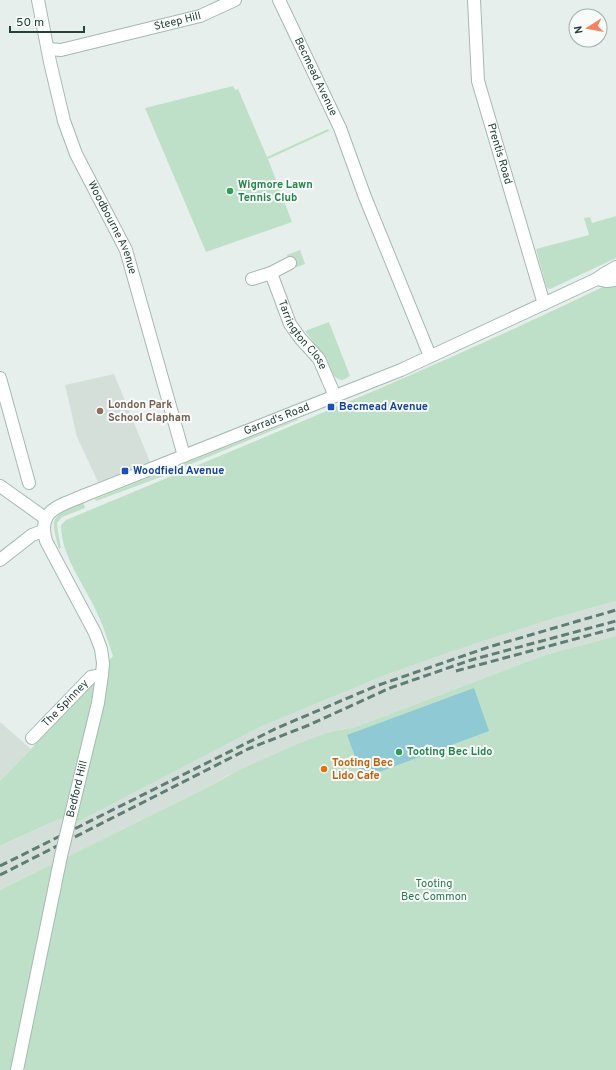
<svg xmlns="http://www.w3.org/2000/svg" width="616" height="1070" font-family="Overpass,sans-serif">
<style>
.built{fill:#d4dfda}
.green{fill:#bfe0c8}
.water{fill:#8ec9d4}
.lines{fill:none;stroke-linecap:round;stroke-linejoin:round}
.minor-casing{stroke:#a8b8b2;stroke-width:14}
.tertiary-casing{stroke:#a8b8b2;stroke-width:14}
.secondary-casing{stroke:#a4bbb3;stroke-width:14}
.minor{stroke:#fff;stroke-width:12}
.tertiary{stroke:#fff;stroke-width:12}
.secondary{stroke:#fff;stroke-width:12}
.rail{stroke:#5f7d75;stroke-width:3;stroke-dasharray:8 4;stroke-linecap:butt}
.secondary-bridge-casing{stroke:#a4bbb3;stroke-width:14;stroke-linecap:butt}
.secondary-bridge{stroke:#fff;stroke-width:12}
.leisure-dot{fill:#2e9e5b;stroke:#f7fbf9;stroke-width:1.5}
.transit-dot{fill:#1a4fb4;stroke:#f7fbf9;stroke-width:1.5}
.education-dot{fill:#8d6e63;stroke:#f7fbf9;stroke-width:1.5}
.food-dot{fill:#e8710a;stroke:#f7fbf9;stroke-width:1.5}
.labels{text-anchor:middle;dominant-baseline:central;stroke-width:4;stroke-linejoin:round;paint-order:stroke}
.street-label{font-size:11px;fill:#24423a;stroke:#f7fbf9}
.leisure-label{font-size:11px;font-weight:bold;fill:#27864d;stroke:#f7fbf9;text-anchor:start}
.education-label{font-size:11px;font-weight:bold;fill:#785e54;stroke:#f7fbf9;text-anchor:start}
.transit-label{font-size:11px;font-weight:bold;fill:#164399;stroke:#f7fbf9;text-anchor:start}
.food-label{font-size:11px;font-weight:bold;fill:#c56008;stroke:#f7fbf9;text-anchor:start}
.park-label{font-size:11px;fill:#2d7a4b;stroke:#f7fbf9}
</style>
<rect width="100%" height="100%" fill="#e6efeb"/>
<path class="built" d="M 114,374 L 150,462 L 98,482 L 77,437 L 65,385 Z
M 616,601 L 616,636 L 545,655 L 353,728 L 342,729 L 226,776 L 214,784 L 0,890 L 0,846 L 5,844 L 59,819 L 78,822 L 260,727 L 383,676 L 456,650 L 555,618 Z
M 0,722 L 31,749 L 0,781 Z"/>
<path class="green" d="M 233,86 L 235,90 L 238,89 L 267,157 L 328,129 L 329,131 L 268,159 L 292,222 L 206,252 L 145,108 Z
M 616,216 L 616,258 L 550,289 L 548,289 L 546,286 L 536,249 L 589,235 L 584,218 L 590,217 L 592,223 Z
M 300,250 L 305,264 L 292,269 L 287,255 Z
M 609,284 L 616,286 L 616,601 L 555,618 L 456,650 L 383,676 L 260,727 L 78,822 L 59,819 L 0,846 L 0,781 L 31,749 L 113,656 C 108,642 104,627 97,613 C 85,585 61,557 61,525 L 66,520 C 248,444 431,370 609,284 Z
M 329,322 L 350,376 L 343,380 L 338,379 L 333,375 L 326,358 L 305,331 Z
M 297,419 L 298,420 L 174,471 L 173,468 Z
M 168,470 L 169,474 L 96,501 L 95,499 Z
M 83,502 L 85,508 L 62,517 L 57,523 L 58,532 L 61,548 L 59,549 C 49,514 52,517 83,502 Z
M 616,636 L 616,1070 L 0,1070 L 0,890 L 214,784 C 231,773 249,766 266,758 C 292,747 325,730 353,728 L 545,655 Z"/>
<path class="water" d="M 474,688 L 489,731 L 363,778 L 347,735 Z"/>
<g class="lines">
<g class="minor-casing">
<g id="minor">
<path id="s1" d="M 38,0 L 50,62 L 64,121 L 76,154 L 126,250 L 184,456"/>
<path id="s2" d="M 279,0 L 340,128 L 365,197 L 430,356"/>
<path id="s3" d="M 474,0 L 478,81 L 544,304"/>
<path id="s4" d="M 48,49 L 61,50 L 200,16 L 235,0"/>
<path id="s5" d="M 271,273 L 290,324 L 300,338 L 319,359 L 335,396"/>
<path d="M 252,279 L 271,273 L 290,263"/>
<path d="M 0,378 L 29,483"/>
<path d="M 0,560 L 32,535 L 43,531"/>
<path id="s6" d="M 32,738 L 91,677 L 102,675"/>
</g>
</g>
<g class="tertiary-casing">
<path id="tertiary" d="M 0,486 L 45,518"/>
</g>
<g class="secondary-casing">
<g id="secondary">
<path d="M 597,279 L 606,281 L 616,280"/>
<path id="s7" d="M 68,827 L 98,703 L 102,675 L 103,663 L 101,649 L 95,633 L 46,541 C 37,509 60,506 85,495 L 401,370 L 597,279 L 604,274 L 616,267"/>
<path d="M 17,1070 L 61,856"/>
</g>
</g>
<use href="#minor" class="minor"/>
<use href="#tertiary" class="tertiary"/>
<use href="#secondary" class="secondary"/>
<path class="rail" d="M 456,671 L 616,628
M 0,866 L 277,728 L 376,686 L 489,647 L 616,610
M 0,875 L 248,749 L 309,725 L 390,688 L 471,660 L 616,621"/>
<g class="secondary-bridge-casing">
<path id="secondary-bridge" d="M 61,856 L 68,827"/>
</g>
<use href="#secondary-bridge" class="secondary-bridge"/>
</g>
<g class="leisure-dot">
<circle cx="230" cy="191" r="4"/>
<circle cx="399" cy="752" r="4"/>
</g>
<g class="transit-dot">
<rect x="327" y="403" width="8" height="8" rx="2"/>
<rect x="121" y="467" width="8" height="8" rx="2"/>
</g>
<circle class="education-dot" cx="100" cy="411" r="4"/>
<circle class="food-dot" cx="324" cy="769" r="4"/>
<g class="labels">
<g class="street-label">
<text stroke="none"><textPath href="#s4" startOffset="133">Steep Hill</textPath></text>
<text stroke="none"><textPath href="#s2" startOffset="85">Becmead Avenue</textPath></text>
<text stroke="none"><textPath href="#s3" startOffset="157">Prentis Road</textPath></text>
<text stroke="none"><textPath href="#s1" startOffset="241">Woodbourne Avenue</textPath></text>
<text stroke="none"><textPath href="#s5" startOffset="70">Tarrington Close</textPath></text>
<text stroke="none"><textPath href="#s7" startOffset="579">Garrad's Road</textPath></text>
<text stroke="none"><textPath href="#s6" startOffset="48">The Spinney</textPath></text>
<text stroke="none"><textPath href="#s7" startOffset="39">Bedford Hill</textPath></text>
</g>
<g class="leisure-label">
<text x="238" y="185">Wigmore Lawn<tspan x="238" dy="13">Tennis Club</tspan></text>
<text x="407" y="752">Tooting Bec Lido</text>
</g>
<g class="education-label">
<text x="108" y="405">London Park<tspan x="108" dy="13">School Clapham</tspan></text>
</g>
<g class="transit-label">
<text x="339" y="407">Becmead Avenue</text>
<text x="133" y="471">Woodfield Avenue</text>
</g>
<g class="food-label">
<text x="332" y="763">Tooting Bec<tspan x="332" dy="13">Lido Cafe</tspan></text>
</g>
<g class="park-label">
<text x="434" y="884">Tooting<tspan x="434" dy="13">Bec Common</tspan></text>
</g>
</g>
<g transform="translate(588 28) rotate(259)"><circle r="19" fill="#f7fbf9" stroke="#a3b1ad"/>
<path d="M0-3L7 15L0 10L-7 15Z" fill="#f4845f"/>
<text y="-6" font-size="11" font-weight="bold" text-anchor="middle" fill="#24423a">N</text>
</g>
<path d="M10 26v6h74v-6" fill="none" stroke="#24423a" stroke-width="2"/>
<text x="16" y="26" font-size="12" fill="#24423a" stroke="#f7fbf9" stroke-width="3" paint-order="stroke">50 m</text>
</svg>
